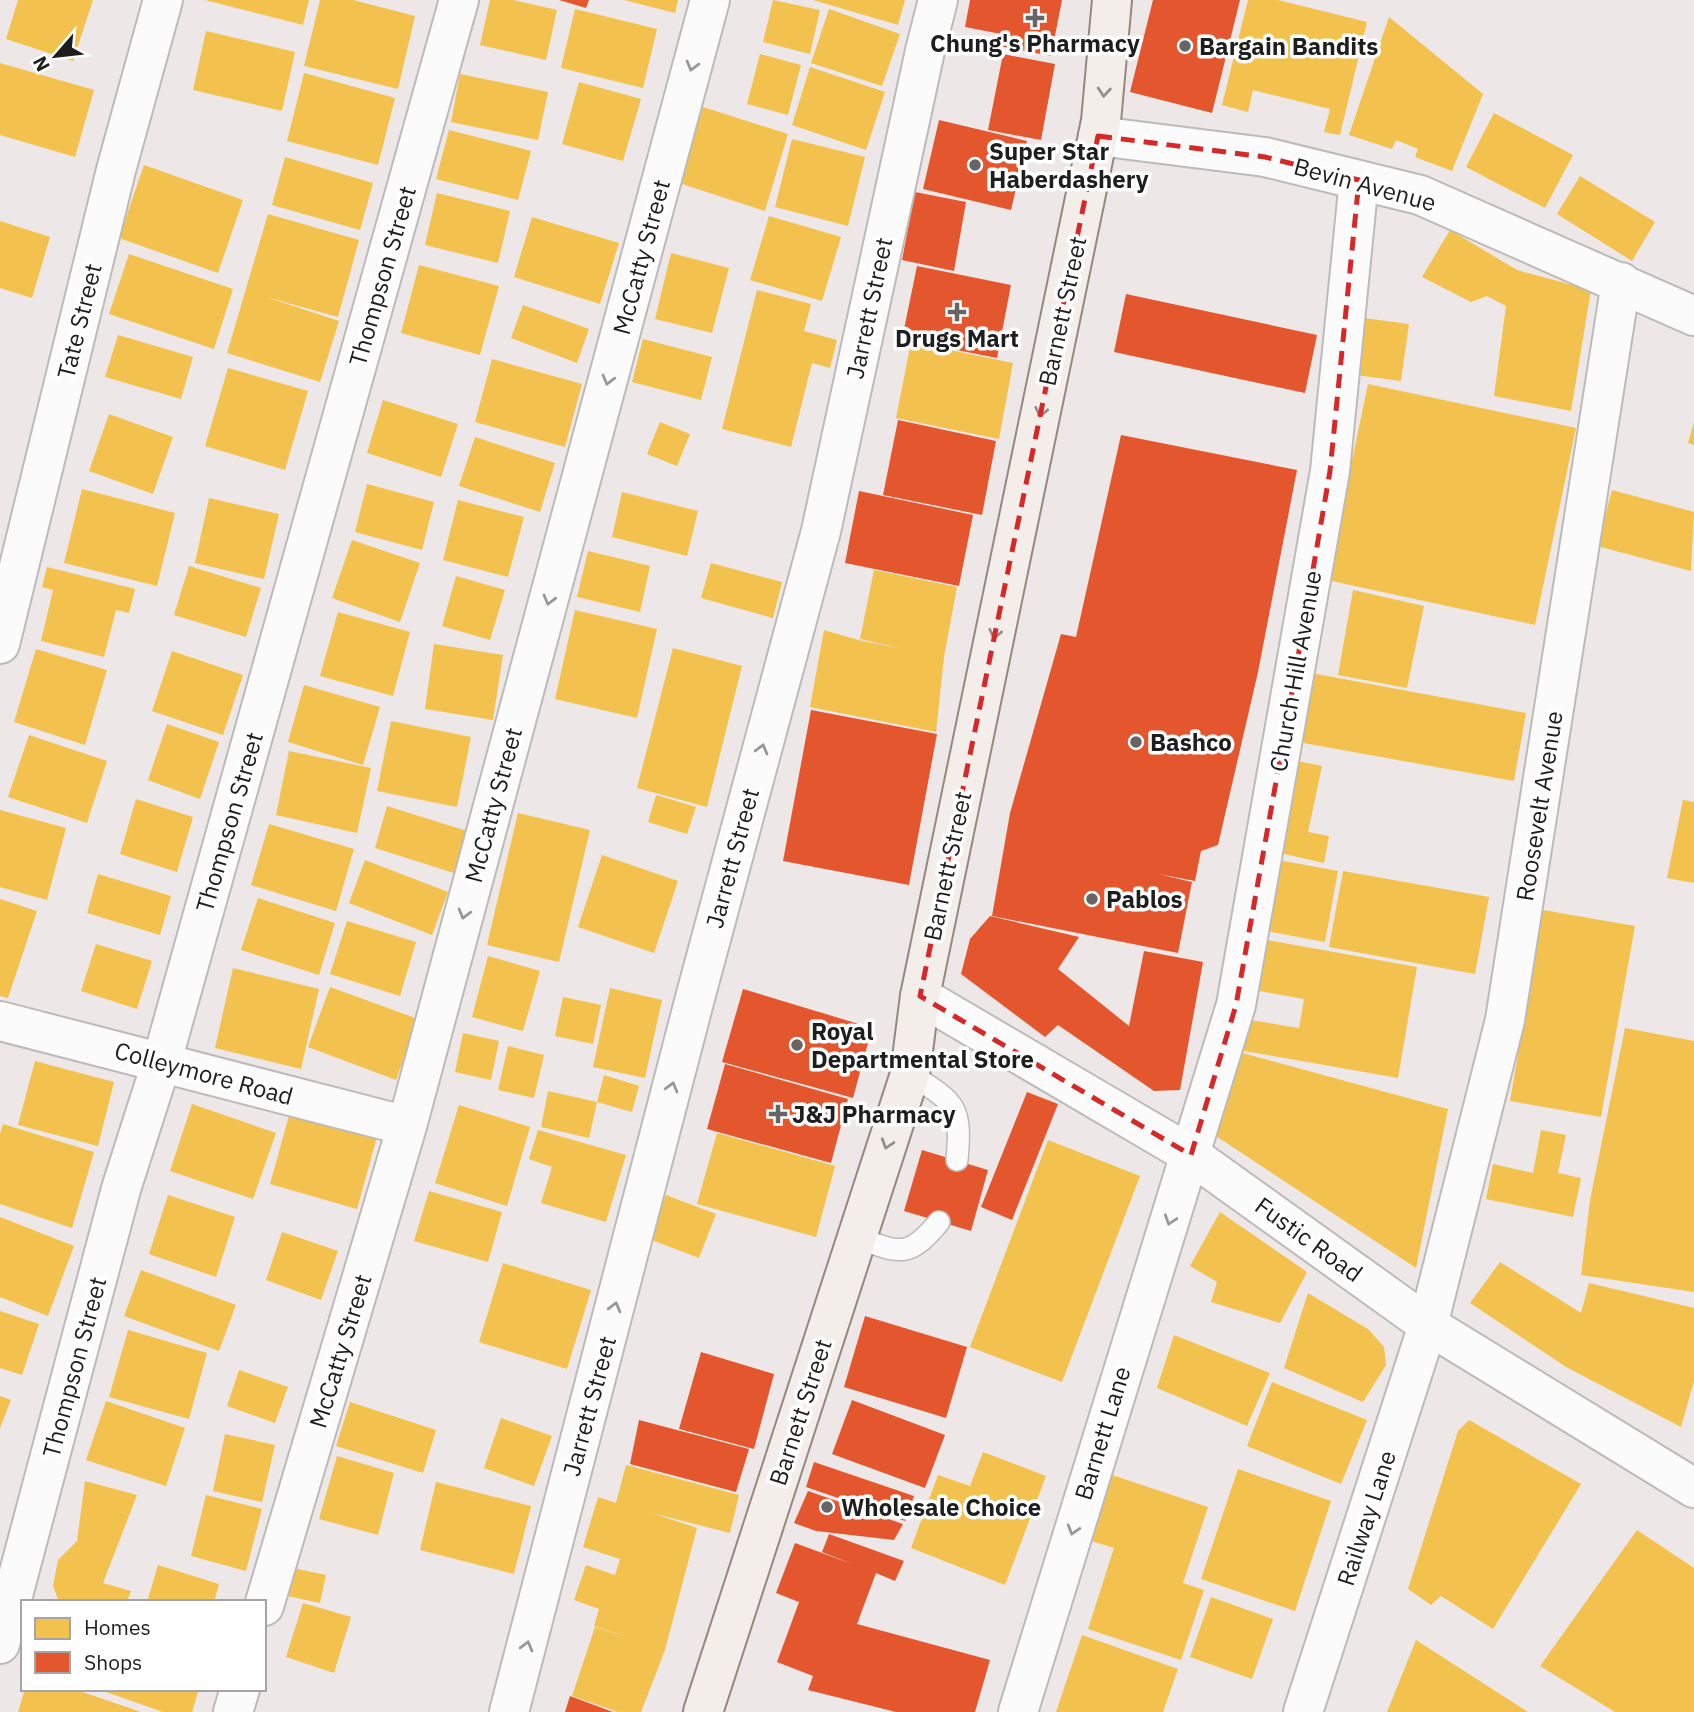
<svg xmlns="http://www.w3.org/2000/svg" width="1694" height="1712" font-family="'IBM Plex Sans',sans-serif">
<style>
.homes{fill:#f2c14e}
.shops{fill:#e4572e}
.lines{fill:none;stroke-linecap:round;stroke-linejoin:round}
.lane-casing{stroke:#bdbaba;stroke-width:24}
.street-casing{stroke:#bdbaba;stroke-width:42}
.secondary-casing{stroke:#97887f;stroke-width:42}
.lane{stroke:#fcfbfb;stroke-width:21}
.street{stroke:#fcfbfb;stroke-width:38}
.secondary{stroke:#f4eeea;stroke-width:38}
.oneway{stroke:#989898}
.oneway2{stroke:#94908e}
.marked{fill:none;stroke:#d62828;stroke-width:5;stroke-dasharray:14 9;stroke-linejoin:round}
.poi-dot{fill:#666464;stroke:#fff;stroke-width:2.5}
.labels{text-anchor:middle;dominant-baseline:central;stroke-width:7;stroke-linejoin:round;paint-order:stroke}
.poi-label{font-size:24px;font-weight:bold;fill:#1e1e1e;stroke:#fff;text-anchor:start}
.street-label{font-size:24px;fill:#1e1e1e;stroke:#fff}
</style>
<rect width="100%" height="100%" fill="#ede7e7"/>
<path class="homes" d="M 18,0 L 93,0 L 73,61 L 6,39 Z
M 205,0 L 309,0 L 303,25 Z
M 320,0 L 353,0 L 415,16 L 398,89 L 304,66 Z
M 490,0 L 513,0 L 557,10 L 546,60 L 480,45 Z
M 624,0 L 678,0 L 675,13 Z
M 773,0 L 820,10 L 810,54 L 763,42 Z
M 813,0 L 905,0 L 898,25 Z
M 1248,0 L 1278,0 L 1367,22 L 1340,135 L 1324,132 L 1330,109 L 1253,90 L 1248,112 L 1222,105 Z
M 575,9 L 657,29 L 643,88 L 561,68 Z
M 829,9 L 900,34 L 882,86 L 811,63 Z
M 1389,17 L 1483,94 L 1452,171 L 1415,157 L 1418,149 L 1396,140 L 1392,149 L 1349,135 Z
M 206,31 L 295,52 L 282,111 L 193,90 Z
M 760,54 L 801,65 L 788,115 L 747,104 Z
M 0,63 L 94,90 L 75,157 L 0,135 Z
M 810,67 L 885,92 L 866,150 L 792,125 Z
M 304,73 L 395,98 L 378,165 L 287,141 Z
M 460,74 L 548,92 L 538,140 L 451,122 Z
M 579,82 L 641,99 L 623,161 L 562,144 Z
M 703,107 L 788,134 L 765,211 L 679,183 Z
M 1494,113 L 1573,155 L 1545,208 L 1466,167 Z
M 449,130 L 531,151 L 518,200 L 436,179 Z
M 792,139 L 865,157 L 848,226 L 775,207 Z
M 285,157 L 373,183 L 360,230 L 272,205 Z
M 144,165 L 243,200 L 218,273 L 119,238 Z
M 1580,176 L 1655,222 L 1632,261 L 1557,214 Z
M 437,193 L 510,211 L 498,263 L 425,245 Z
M 268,214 L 359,240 L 338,317 L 266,297 L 339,321 L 320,382 L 227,353 Z
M 769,216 L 841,237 L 822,301 L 750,280 Z
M 532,217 L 619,243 L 600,304 L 514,277 Z
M 0,221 L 50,237 L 32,298 L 0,288 Z
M 1450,230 L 1517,270 L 1591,290 L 1571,411 L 1494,396 L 1506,306 L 1487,296 L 1471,302 L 1422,277 Z
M 671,253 L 729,268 L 712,333 L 655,319 Z
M 129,254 L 233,289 L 214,349 L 109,314 Z
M 419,265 L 499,286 L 480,355 L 401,333 Z
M 757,290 L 811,304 L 804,331 L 837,340 L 830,368 L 812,363 L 791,447 L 722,429 Z
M 523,305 L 589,329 L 577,363 L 511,338 Z
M 1356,317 L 1409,324 L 1401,381 L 1348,374 Z
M 118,335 L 193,357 L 181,399 L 105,377 Z
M 643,339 L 712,357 L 701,400 L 632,382 Z
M 911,342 L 1013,363 L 999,439 L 896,418 Z
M 492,359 L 582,384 L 565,447 L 475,422 Z
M 228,368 L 308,391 L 285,470 L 205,446 Z
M 1368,384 L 1576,428 L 1535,625 L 1327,580 Z
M 383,400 L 458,424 L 441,477 L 367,453 Z
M 109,414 L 173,437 L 153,494 L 89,471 Z
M 660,422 L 690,434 L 677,466 L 647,454 Z
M 1694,422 L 1694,445 L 1688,443 Z
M 475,437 L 555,463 L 540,512 L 459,486 Z
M 367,484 L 434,502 L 422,550 L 355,532 Z
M 82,489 L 175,513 L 157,586 L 64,563 Z
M 1612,490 L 1694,512 L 1691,571 L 1597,546 Z
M 622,492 L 698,511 L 687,556 L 612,537 Z
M 209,498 L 279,514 L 264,579 L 195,563 Z
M 458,500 L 524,517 L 508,577 L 443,560 Z
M 352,540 L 420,563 L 400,622 L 332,598 Z
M 588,551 L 650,566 L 640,612 L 577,597 Z
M 711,563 L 782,582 L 773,618 L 701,598 Z
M 189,566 L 261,588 L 246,637 L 174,615 Z
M 47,567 L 135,589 L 129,613 L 116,610 L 104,657 L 41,641 L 53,590 L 42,587 Z
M 874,570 L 957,587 L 944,657 L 936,732 L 810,707 L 824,630 L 858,640 L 903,649 L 860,639 Z
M 456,576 L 505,590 L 490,640 L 442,626 Z
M 1353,590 L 1424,606 L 1407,688 L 1338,675 Z
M 575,610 L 657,629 L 637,718 L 555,699 Z
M 338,612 L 410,632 L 393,696 L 320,676 Z
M 434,644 L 503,655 L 493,720 L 425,709 Z
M 673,648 L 742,666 L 707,807 L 637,788 Z
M 36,649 L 107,670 L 85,745 L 14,722 Z
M 172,651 L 243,675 L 223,735 L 152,711 Z
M 1311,673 L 1526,713 L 1514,781 L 1298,742 Z
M 304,685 L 380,707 L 363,765 L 288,742 Z
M 391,721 L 471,737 L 457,807 L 377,791 Z
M 167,724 L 219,742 L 200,799 L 148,780 Z
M 29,735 L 107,761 L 87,823 L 8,797 Z
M 289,751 L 371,768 L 357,833 L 276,815 Z
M 1287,759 L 1322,766 L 1308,832 L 1329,836 L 1324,863 L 1267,850 Z
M 656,795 L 696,807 L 687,834 L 648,822 Z
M 136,799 L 193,817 L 177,872 L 120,854 Z
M 1683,800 L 1694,802 L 1694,883 L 1667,878 Z
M 387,806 L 470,832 L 457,874 L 375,848 Z
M 0,810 L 66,828 L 47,900 L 0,887 Z
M 518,813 L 590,830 L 559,962 L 487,945 Z
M 269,824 L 354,849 L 336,911 L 251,885 Z
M 602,855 L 678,881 L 654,953 L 578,927 Z
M 1273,859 L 1338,871 L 1325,942 L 1260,930 Z
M 365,860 L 448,892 L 432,935 L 349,903 Z
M 1343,871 L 1489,897 L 1475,974 L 1329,947 Z
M 98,874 L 171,896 L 160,935 L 87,913 Z
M 258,898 L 335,923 L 319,975 L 241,950 Z
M 0,899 L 37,911 L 8,998 L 0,996 Z
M 1543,910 L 1635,926 L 1601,1117 L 1510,1101 Z
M 347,921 L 416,942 L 400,996 L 330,974 Z
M 1256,938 L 1417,967 L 1398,1078 L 1233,1049 L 1238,1018 L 1299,1028 L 1304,999 L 1248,989 Z
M 96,944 L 152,961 L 137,1009 L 81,991 Z
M 488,956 L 540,971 L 523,1031 L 472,1017 Z
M 233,968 L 319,989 L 301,1069 L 215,1048 Z
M 330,987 L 418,1019 L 396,1080 L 308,1047 Z
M 610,988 L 662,1000 L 645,1078 L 593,1067 Z
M 563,997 L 601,1005 L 593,1044 L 555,1036 Z
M 1625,1028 L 1694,1041 L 1694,1292 L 1581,1275 L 1590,1200 Z
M 463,1033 L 499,1041 L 491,1080 L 455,1072 Z
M 508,1046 L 544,1055 L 534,1098 L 498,1090 Z
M 1235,1051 L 1448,1109 L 1416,1268 L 1216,1136 Z
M 35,1061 L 114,1082 L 98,1146 L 18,1125 Z
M 604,1075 L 639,1086 L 632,1112 L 597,1102 Z
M 548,1091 L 597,1102 L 589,1138 L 541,1127 Z
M 192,1104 L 276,1133 L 253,1199 L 170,1171 Z
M 459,1105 L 530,1127 L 507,1206 L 435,1183 Z
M 290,1112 L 377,1137 L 357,1209 L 270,1184 Z
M 3,1124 L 94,1152 L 72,1228 L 0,1204 L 0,1134 Z
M 538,1130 L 626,1155 L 606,1222 L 541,1203 L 552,1167 L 529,1159 Z
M 1541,1130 L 1566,1135 L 1558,1173 L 1581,1178 L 1573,1217 L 1486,1199 L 1493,1164 L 1533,1173 Z
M 717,1133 L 835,1166 L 816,1237 L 697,1204 Z
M 1048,1140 L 1140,1176 L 1062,1382 L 970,1347 Z
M 429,1191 L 502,1212 L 488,1262 L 414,1241 Z
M 168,1195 L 235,1217 L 216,1277 L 149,1254 Z
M 666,1195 L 716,1214 L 699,1258 L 649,1239 Z
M 1220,1212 L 1307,1272 L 1280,1323 L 1211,1302 L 1217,1282 L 1190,1266 Z
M 0,1217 L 74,1246 L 48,1316 L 0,1297 Z
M 282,1232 L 338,1251 L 321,1300 L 266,1280 Z
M 1500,1262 L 1581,1313 L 1589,1283 L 1694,1308 L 1694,1381 L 1681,1427 L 1566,1367 L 1470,1303 Z
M 503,1263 L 591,1290 L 567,1369 L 479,1342 Z
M 141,1270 L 236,1305 L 219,1351 L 124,1316 Z
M 1308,1293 L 1368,1329 L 1384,1347 L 1386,1365 L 1363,1402 L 1284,1368 Z
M 0,1311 L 39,1324 L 22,1375 L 0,1368 Z
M 128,1330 L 207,1353 L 189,1419 L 109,1397 Z
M 1174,1335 L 1270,1373 L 1247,1426 L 1157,1388 Z
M 239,1370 L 288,1387 L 275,1423 L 227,1406 Z
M 1272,1382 L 1367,1420 L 1341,1484 L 1247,1446 Z
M 0,1396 L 11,1400 L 0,1428 Z
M 106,1401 L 185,1428 L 166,1486 L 86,1460 Z
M 350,1402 L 436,1430 L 423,1473 L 336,1446 Z
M 501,1418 L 552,1436 L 534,1486 L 484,1468 Z
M 1469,1420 L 1581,1484 L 1493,1629 L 1441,1596 L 1431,1605 L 1408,1589 L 1458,1431 Z
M 225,1434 L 275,1445 L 262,1502 L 213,1491 Z
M 983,1452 L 1046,1476 L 1005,1585 L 911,1548 L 938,1475 L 970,1486 Z
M 337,1456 L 394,1473 L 378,1535 L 319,1519 Z
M 626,1465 L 739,1495 L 730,1533 L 652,1513 L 697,1528 L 665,1650 L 641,1712 L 618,1712 L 572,1696 L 595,1627 L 634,1639 L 594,1626 L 599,1609 L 574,1600 L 586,1565 L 615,1575 L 620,1559 L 583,1547 L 598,1497 L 616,1503 Z
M 1238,1469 L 1331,1501 L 1295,1611 L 1201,1579 Z
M 1112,1475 L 1208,1507 L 1183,1583 L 1204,1590 L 1181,1660 L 1088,1629 L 1114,1548 L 1091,1541 Z
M 85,1481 L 137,1495 L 103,1583 L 131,1591 L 127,1602 L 59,1602 L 53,1586 L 58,1560 L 77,1541 Z
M 436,1482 L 531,1506 L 514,1574 L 420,1550 Z
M 206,1495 L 262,1509 L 246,1571 L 191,1556 Z
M 1637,1530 L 1694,1568 L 1694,1712 L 1615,1712 L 1540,1666 Z
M 158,1565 L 219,1584 L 214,1602 L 147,1602 Z
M 288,1567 L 326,1575 L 320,1603 L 283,1595 Z
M 1211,1597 L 1273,1619 L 1252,1679 L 1190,1657 Z
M 303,1603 L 351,1617 L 334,1673 L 286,1657 Z
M 1082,1635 L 1178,1669 L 1163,1712 L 1056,1712 Z
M 1416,1640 L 1528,1712 L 1387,1712 Z
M 25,1689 L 74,1689 L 141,1712 L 18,1712 Z
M 106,1689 L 199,1689 L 192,1712 L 163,1712 L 106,1692 Z"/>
<path class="shops" d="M 559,0 L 589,0 L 586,8 Z
M 970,0 L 1062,0 L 1051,56 L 999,46 L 1001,34 L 965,27 Z
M 1153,0 L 1240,0 L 1212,113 L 1130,92 Z
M 1003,54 L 1055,64 L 1041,140 L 988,130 Z
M 939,120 L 1027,141 L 1011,210 L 923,189 Z
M 915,192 L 966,202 L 954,271 L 902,260 Z
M 917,266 L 1011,285 L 997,358 L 902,339 Z
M 1126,294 L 1317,335 L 1305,393 L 1114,352 Z
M 898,420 L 996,441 L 982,515 L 883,495 Z
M 1121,435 L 1297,470 L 1258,672 L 1218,845 L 1201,851 L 1195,881 L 1158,874 L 1192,882 L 1178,953 L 992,916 L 1010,813 L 1061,634 L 1076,637 Z
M 859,491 L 973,515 L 959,586 L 845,563 Z
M 811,710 L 937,734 L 909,885 L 783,861 Z
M 990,916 L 1079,937 L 1058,969 L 1129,1026 L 1144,951 L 1203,962 L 1180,1090 L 1154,1091 L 1058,1025 L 1045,1037 L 961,974 L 970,939 Z
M 743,989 L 872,1028 L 853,1098 L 722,1062 Z
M 725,1064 L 848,1099 L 831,1163 L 707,1129 Z
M 1027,1092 L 1058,1104 L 1012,1220 L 981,1207 Z
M 922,1150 L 988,1170 L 971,1231 L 904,1211 Z
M 865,1316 L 967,1347 L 946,1418 L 844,1387 Z
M 701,1352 L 774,1374 L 754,1449 L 679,1429 Z
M 852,1400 L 945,1435 L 925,1488 L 832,1454 Z
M 639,1420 L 749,1449 L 736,1492 L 630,1464 Z
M 814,1462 L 914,1496 L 905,1521 L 806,1487 Z
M 808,1491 L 903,1524 L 894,1540 L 816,1531 L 794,1523 Z
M 829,1534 L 904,1561 L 895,1581 L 876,1573 L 857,1624 L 990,1660 L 975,1712 L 896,1712 L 808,1690 L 813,1676 L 777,1662 L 799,1602 L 776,1593 L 795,1543 L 852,1564 L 822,1552 Z
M 570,1696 L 613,1712 L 565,1712 Z"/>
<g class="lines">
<g class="lane-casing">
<path id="lane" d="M 910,1074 C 955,1103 962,1105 957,1160
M 857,1238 C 900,1252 907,1260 939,1222"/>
</g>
<g class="street-casing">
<path id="street" d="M 1098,136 L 1265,157 L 1420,195 L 1694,316
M 0,644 L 116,170 L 163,0
M 920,996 L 1191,1155 L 1428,1325 L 1694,1488
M 0,1021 L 407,1126
M 264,1606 L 407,1126 L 710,0
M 0,1644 L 121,1189 L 162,1061 L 459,0
M 233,1712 L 240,1689
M 509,1712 L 695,998 L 821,531 L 925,51 L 938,0
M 1018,1712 L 1236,1005 L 1330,471 L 1359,180
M 1303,1712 L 1428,1325 L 1505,1020 L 1621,282"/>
</g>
<g class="secondary-casing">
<path id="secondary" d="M 703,1712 L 910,1074 L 920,996 L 1101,121 L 1112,0"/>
</g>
<use href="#lane" class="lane"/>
<use href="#street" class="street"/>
<use href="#secondary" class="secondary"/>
</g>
<defs><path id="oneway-chevron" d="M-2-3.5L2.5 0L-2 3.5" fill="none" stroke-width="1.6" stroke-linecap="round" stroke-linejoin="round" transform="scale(1.75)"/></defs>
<g class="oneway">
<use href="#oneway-chevron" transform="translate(692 66) rotate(105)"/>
<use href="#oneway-chevron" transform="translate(608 380) rotate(105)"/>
<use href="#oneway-chevron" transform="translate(549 600) rotate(105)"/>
<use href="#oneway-chevron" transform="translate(762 749) rotate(-75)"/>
<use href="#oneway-chevron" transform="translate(464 914) rotate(105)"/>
<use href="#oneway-chevron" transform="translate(672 1087) rotate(-75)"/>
<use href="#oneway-chevron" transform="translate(1170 1220) rotate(108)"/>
<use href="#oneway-chevron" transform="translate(615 1307) rotate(-75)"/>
<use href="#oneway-chevron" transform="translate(1073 1530) rotate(107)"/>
<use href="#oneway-chevron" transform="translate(527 1646) rotate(-75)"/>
</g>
<g class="oneway2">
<use href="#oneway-chevron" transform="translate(1104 92) rotate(95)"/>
<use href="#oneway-chevron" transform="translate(1041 412) rotate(102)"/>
<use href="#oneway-chevron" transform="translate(995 634) rotate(102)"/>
<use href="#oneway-chevron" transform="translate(887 1144) rotate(108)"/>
</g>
<path class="marked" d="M 1098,136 L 1265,157 L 1359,180 L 1330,471 L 1288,715 L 1236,1005 L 1191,1155 L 920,996 Z"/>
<g class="poi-dot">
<path d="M1031.5 7.5h7v7h7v7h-7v7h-7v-7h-7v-7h7z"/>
<circle cx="1185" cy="46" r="7"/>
<circle cx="975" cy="165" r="7"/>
<path d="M953.5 301.5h7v7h7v7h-7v7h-7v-7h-7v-7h7z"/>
<circle cx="1136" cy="742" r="7"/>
<circle cx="1092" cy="899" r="7"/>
<circle cx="797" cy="1045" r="7"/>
<path d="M774.5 1103.5h7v7h7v7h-7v7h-7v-7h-7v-7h7z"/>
<circle cx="827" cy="1507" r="7"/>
</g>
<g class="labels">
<g class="poi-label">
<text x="1035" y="43" text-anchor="middle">Chung's Pharmacy</text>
<text x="1199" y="46">Bargain Bandits</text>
<text x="989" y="151">Super Star<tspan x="989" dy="28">Haberdashery</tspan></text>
<text x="957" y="338" text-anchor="middle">Drugs Mart</text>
<text x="1150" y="742">Bashco</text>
<text x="1106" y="899">Pablos</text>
<text x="811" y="1031">Royal<tspan x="811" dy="28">Departmental Store</tspan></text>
<text x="792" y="1114">J&amp;J Pharmacy</text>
<text x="841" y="1507">Wholesale Choice</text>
</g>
<g class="street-label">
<text transform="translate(1365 184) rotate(15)">Bevin Avenue</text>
<text transform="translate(641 257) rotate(-75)">McCatty Street</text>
<text transform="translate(382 276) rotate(-74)">Thompson Street</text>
<text transform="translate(869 308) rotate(-78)">Jarrett Street</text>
<text transform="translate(1062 311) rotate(-78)">Barnett Street</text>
<text transform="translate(79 321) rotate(-76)">Tate Street</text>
<text transform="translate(1295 671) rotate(-80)">Church Hill Avenue</text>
<text transform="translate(493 805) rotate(-75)">McCatty Street</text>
<text transform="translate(1539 806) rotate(-81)">Roosevelt Avenue</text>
<text transform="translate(229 822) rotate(-74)">Thompson Street</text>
<text transform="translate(732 858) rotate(-75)">Jarrett Street</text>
<text transform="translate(947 866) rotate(-78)">Barnett Street</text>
<text transform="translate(204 1073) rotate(15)">Colleymore Road</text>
<text transform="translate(1309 1239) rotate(36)">Fustic Road</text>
<text transform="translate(340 1351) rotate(-73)">McCatty Street</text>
<text transform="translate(74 1367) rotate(-75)">Thompson Street</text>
<text transform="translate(589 1406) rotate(-75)">Jarrett Street</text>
<text transform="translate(800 1412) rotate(-72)">Barnett Street</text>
<text transform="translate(1102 1433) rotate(-73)">Barnett Lane</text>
<text transform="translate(1366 1518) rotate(-72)">Railway Lane</text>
</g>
</g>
<rect x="21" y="1600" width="245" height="91" fill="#ffffff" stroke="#a5a5a5" stroke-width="2"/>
<rect x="35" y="1618" width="35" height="21" fill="#f2c14e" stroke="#a5a5a5" stroke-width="2"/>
<text x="84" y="1635" font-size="21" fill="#1e1e1e">Homes</text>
<rect x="35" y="1652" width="35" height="21" fill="#e4572e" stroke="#a5a5a5" stroke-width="2"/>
<text x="84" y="1670" font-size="21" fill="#1e1e1e">Shops</text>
<g transform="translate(56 56) rotate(242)" stroke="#ffffff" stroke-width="5" paint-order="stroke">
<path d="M0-5L12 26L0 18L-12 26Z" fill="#1e1e1e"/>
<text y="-10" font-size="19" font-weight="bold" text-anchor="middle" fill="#1e1e1e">N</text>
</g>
</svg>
